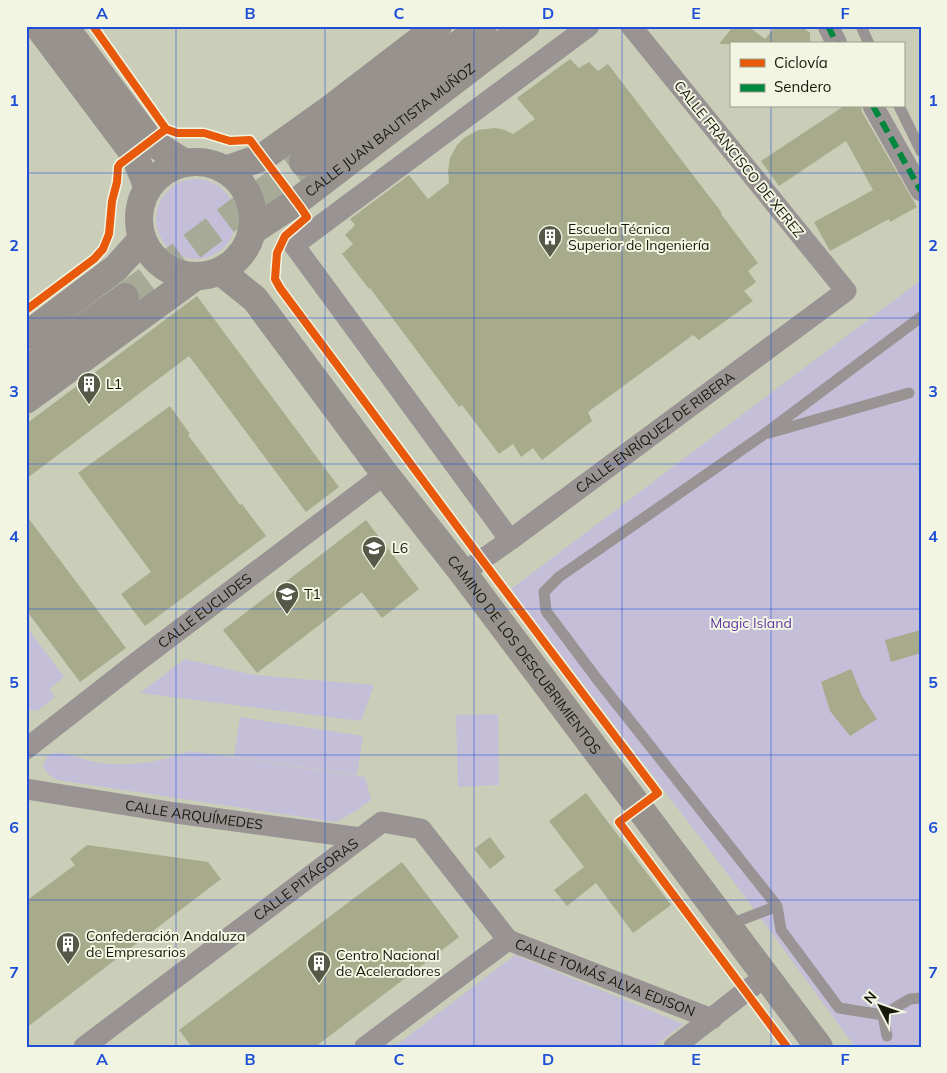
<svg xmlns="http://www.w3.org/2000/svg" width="947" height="1073" font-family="Mulish,sans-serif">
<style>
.green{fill:#c4bed8}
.building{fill:#a7ab8b}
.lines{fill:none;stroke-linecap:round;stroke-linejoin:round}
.secondary-tunnel{stroke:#a6aa96;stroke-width:28;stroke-dasharray:28 14;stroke-linecap:butt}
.lane{stroke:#999393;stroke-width:11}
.street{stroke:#999393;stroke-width:21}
.secondary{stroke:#97928e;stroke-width:28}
.quiet{stroke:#00873e;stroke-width:6;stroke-dasharray:12 6;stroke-linecap:butt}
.cycleway-casing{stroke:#f2f5e2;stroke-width:11}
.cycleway{stroke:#e8590c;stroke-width:8}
.grid{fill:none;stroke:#1d4ed8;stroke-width:1;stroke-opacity:0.55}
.labels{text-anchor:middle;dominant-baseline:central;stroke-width:4;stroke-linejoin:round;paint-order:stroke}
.street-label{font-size:14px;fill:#17190b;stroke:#f2f5e2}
.poi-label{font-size:14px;fill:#17190b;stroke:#f2f5e2;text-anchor:start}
.park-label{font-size:14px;fill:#6036a6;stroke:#f2f5e2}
.neatline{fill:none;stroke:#1d4ed8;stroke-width:2}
.grid-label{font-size:16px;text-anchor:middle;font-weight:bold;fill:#1d4ed8}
</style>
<rect width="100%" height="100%" fill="#caceb9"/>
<path class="green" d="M156 219a40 40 0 1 1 80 0a40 40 0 1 1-80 0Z
M 921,280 L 921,1047 L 855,1047 L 758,914 L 511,589 Z
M 26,626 L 64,677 L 49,689 L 55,697 L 37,711 L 26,709 Z
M 185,659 L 254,675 L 374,685 L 361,721 L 140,693 Z
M 498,714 L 499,785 L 458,787 L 456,715 Z
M 240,717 L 363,736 L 357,775 L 234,757 Z
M 190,751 L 365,777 L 371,800 L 356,811 L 336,822 L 57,780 L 48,774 L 43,766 C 45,761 46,756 52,754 C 63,751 80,759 90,761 C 123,768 160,763 190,751 Z
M 515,955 L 683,1024 L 653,1047 L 394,1047 Z"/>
<path class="building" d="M 776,26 L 801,26 L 810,33 L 810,44 L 719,44 L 732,28 L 749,27 L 765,39 Z
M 570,59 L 579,68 L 589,62 L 598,71 L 608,64 L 722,213 L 721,214 L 758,263 L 748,271 L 756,282 L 744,291 L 753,301 L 699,340 L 693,335 L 588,412 L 592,421 L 542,460 L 533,448 L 521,457 L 513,444 L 499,454 L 462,405 L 459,407 L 370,288 L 369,289 L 342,254 L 353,244 L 345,235 L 355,225 L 350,219 L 409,175 L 428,199 L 449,183 L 448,171 L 450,158 L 457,145 L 464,138 L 478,130 L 495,128 L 505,130 L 513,134 L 535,119 L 517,98 Z
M 844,106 L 861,106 L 862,112 L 917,207 L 890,222 L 889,219 L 830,251 L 814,222 L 873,190 L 846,141 L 779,186 L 761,161 Z
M 197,296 L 339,487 L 306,512 L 189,356 L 26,479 L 26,424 Z
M 170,406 L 190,434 L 188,435 L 216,472 L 240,505 L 242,504 L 266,536 L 145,626 L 121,594 L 151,572 L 78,473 Z
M 26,515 L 126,648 L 80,682 L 26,610 Z
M 366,520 L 419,589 L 382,618 L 362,592 L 257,673 L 223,630 Z
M 921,630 L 921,653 L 891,662 L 885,640 Z
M 851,669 L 862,696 L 877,719 L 850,736 L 830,711 L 821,682 Z
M 586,793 L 671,905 L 633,933 L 596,883 L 567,906 L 554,890 L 584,867 L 549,821 Z
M 490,837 L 505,857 L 490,869 L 474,849 Z
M 87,845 L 208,862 L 221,879 L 26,1028 L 26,901 L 75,865 L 70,859 Z
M 402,862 L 459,937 L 315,1047 L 192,1047 L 179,1030 Z"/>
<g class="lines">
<path class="secondary-tunnel" d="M 125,297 L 303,162"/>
<path class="lane" d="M 861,26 L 869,44
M 899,106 L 921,151
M 921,317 L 763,435 L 559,577 L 544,592 L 546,611 L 597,679 L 777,906 L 781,930 L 839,1008 L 883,1015 L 910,999 L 921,998
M 769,433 L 909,393
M 728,925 L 777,906
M 883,1015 L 887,1036"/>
<g class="street">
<path d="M 828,26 L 837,44"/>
<path d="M 873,106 L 921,191"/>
<path d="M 510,540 L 294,245 L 589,26"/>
<path id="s1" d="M 463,573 L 510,540 L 846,291 L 631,26"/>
<path id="s2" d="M 26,749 L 137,662 L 385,474"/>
<path id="s3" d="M 26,789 L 176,813 L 361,838"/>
<path id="s4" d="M 508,940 L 712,1019"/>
<path id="s5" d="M 84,1047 L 382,822 L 421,829 L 508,940"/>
<path d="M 365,1047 L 508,940"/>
<path d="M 674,1047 C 705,1024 735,999 766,976"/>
</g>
<g class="secondary">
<path d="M 38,26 L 134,154 L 148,188"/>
<path d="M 64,26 L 150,141 L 185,163"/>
<path d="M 303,162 L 483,26"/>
<circle cx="196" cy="219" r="57"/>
<path d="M 225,170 L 263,157 L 326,112 L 438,26"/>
<path id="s6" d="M 252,231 L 296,202 L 526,26"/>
<path id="s7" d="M 220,271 L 255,299 L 385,474 L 463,573 L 819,1047"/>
<path d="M 26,336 L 116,268 L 142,239"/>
<path d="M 26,370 L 125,297"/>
<path d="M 26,400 L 195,277"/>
</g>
<path class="quiet" d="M 828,26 L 837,44
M 873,106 L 921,191"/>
<g class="cycleway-casing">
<path id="cycleway" d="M 93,26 L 166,129 L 177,133 L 204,133 L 230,141 L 250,140 L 301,208 L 307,217 L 285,236 L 277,253 L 275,279 L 280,288 L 482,560 L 658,793 L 619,822 L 787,1047
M 26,310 L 94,259 L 103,249 L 109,234 L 112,201 L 117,182 L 118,167 L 120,164 L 166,129"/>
</g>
<use href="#cycleway" class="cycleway"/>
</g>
<path class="grid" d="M 176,26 L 176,1047M 325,26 L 325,1047M 474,26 L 474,1047M 622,26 L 622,1047M 771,26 L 771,44M 771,106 L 771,1047M 26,173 L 921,173M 26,318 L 921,318M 26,464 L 921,464M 26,609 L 921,609M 26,755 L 921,755M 26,900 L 921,900"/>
<defs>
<g id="building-pin" transform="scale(1.25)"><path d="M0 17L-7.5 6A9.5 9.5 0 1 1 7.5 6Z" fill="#565848" stroke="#f2f5e2"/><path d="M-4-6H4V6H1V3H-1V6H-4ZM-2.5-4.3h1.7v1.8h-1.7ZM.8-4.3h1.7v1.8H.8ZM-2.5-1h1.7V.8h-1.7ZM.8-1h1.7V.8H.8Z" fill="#fff"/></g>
<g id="university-pin" transform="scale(1.25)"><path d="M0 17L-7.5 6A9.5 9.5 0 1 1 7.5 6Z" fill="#565848" stroke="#f2f5e2"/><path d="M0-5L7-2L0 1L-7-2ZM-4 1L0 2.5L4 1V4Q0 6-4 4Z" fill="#fff"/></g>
</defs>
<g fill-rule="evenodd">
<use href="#building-pin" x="550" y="237"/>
<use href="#building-pin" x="89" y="384"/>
<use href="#university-pin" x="374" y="548"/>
<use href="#university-pin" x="287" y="594"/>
<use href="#building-pin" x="68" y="944"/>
<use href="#building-pin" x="319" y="963"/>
</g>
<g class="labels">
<g class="street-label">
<text stroke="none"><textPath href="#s6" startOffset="171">CALLE JUAN BAUTISTA MUÑOZ</textPath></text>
<text transform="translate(739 159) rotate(51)">CALLE FRANCISCO DE XEREZ</text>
<text stroke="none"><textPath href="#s1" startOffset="238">CALLE ENRÍQUEZ DE RIBERA</textPath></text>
<text stroke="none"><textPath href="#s2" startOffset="226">CALLE EUCLIDES</textPath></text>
<text stroke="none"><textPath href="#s7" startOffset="491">CAMINO DE LOS DESCUBRIMIENTOS</textPath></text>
<text stroke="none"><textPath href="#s3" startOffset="170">CALLE ARQUÍMEDES</textPath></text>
<text stroke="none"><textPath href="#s5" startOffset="278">CALLE PITÁGORAS</textPath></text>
<text stroke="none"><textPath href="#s4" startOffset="104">CALLE TOMÁS ALVA EDISON</textPath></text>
</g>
<g class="poi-label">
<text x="568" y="229">Escuela Técnica<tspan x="568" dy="16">Superior de Ingeniería</tspan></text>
<text x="106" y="384">L1</text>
<text x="392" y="548">L6</text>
<text x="304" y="594">T1</text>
<text x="86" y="936">Confederación Andaluza<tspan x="86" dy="16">de Empresarios</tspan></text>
<text x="336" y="955">Centro Nacional<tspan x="336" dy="16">de Aceleradores</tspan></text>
</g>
<g class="park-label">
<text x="751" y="623">Magic Island</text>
</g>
</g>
<rect width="947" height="1073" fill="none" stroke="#f2f5e2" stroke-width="55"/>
<rect x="730" y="42" width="175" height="65" fill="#f2f5e2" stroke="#9a9d8c"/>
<rect x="740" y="59" width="25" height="8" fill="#e8590c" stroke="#9a9d8c"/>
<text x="774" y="68" font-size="15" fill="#17190b">Ciclovía</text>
<rect x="740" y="84" width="25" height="8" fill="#00873e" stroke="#9a9d8c"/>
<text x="774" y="92" font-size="15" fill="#17190b">Sendero</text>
<g transform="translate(880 1006) rotate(311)" stroke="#f2f5e2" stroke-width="4" paint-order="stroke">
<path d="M0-4L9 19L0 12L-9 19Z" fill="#17190b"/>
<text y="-8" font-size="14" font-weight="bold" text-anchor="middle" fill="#17190b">N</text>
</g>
<rect x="28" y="28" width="892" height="1018" class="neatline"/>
<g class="grid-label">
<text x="102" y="19">A</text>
<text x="250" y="19">B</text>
<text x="399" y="19">C</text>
<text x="548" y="19">D</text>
<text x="696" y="19">E</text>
<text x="845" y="19">F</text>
<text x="14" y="106">1</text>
<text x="933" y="106">1</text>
<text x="14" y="251">2</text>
<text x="933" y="251">2</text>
<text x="14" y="397">3</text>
<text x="933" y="397">3</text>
<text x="14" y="542">4</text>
<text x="933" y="542">4</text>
<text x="14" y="688">5</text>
<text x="933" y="688">5</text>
<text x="14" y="833">6</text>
<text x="933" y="833">6</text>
<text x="14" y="978">7</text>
<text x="933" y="978">7</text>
<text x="102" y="1065">A</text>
<text x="250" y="1065">B</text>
<text x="399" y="1065">C</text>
<text x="548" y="1065">D</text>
<text x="696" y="1065">E</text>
<text x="845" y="1065">F</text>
</g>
</svg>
